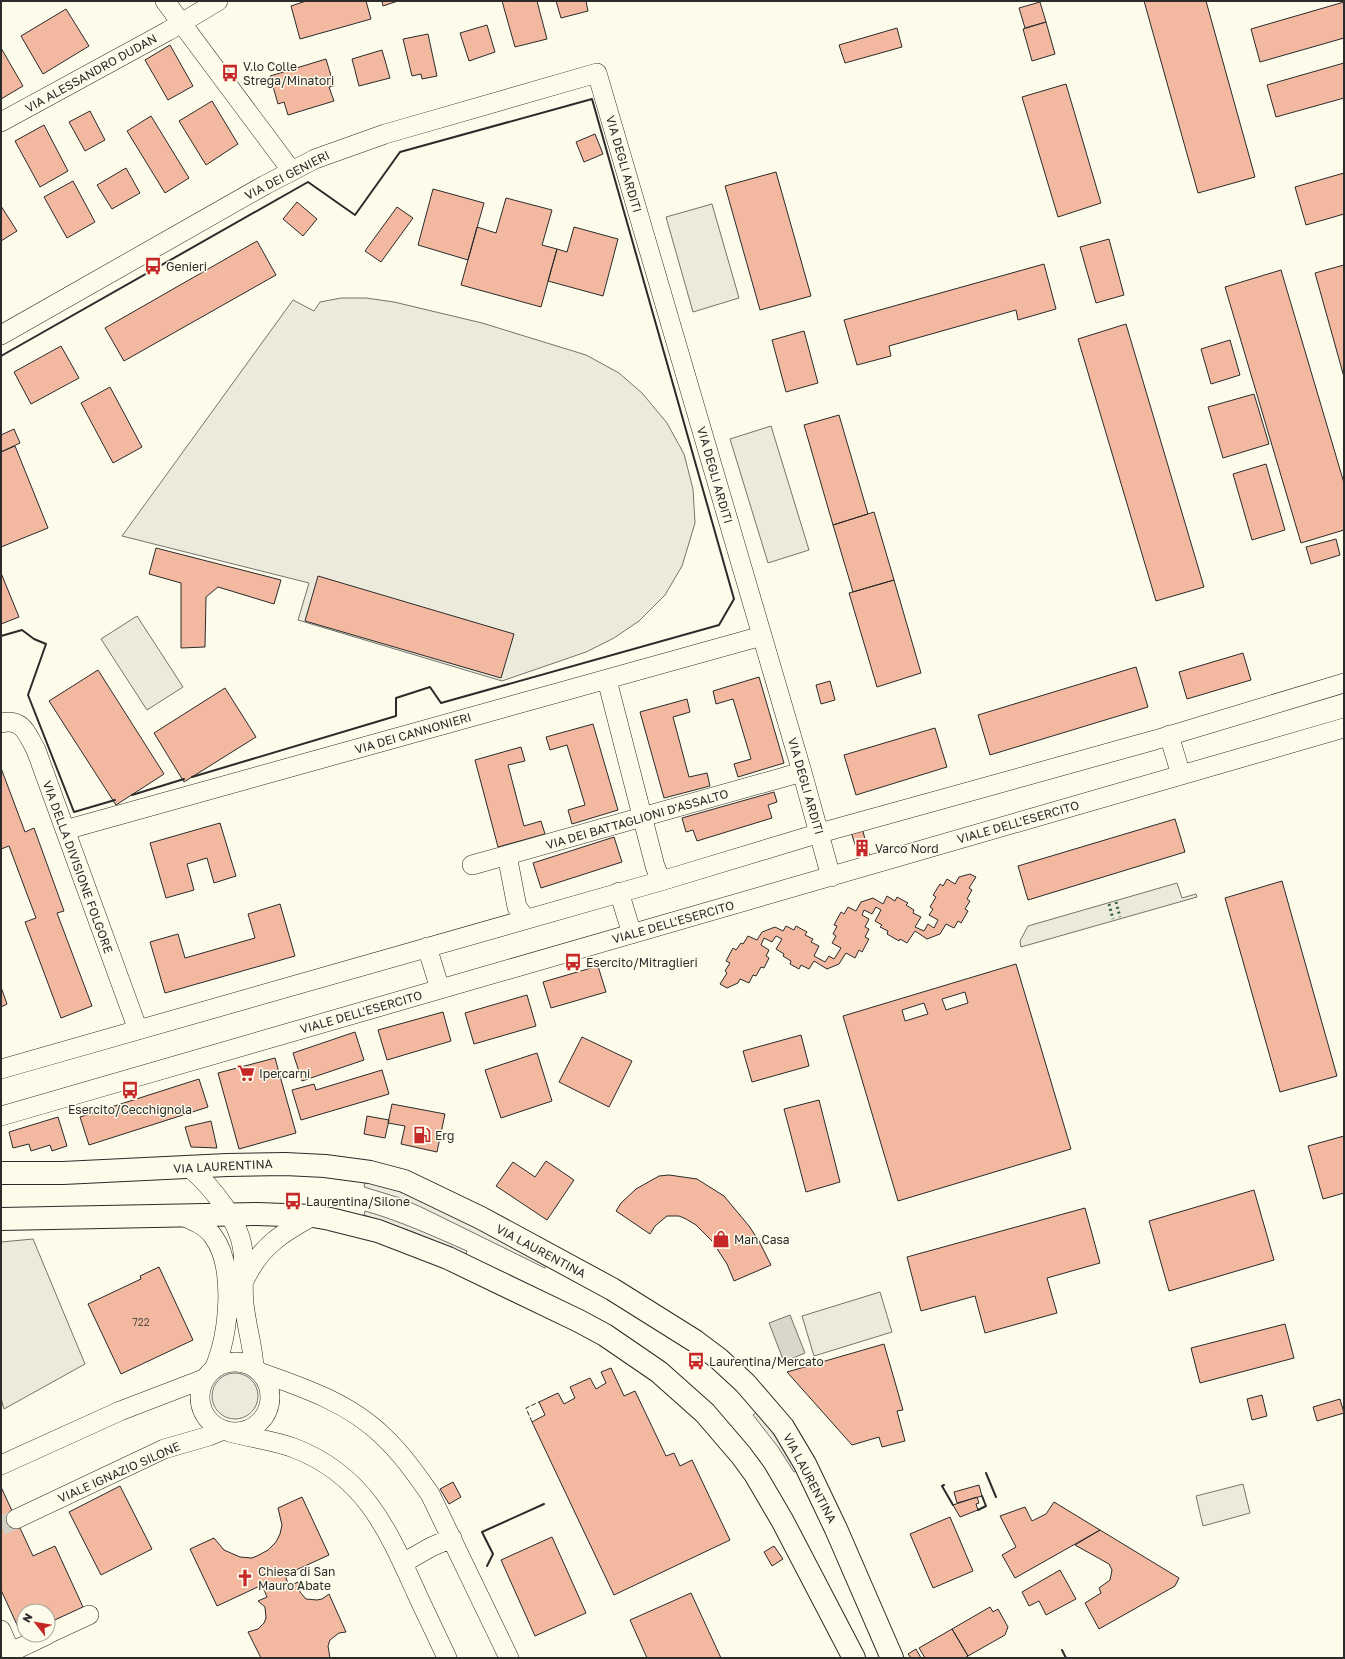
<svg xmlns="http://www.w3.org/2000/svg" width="1345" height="1659" font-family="'Golos Text',sans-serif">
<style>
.green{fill:#ecebdb;stroke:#74746e}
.water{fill:#d8d7c9;stroke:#74746e}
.building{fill:#f2b8a0;stroke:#2b2b2b;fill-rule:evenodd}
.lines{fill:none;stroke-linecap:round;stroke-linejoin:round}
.minor-tunnel{stroke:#d3d1c4;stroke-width:19;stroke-dasharray:19 10;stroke-linecap:butt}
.minor-casing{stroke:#2b2b2b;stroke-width:20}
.major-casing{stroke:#2b2b2b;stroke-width:24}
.minor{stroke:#fdfbea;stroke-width:19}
.major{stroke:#fdfbea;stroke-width:22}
.hedge{stroke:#34623c;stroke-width:3;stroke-dasharray:2 3;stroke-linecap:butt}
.fence{stroke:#2b2b2b;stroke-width:1;stroke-dasharray:5 2;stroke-linecap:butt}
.wall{stroke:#2b2b2b;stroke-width:2}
.labels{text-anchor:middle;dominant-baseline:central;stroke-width:3;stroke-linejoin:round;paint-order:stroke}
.number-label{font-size:10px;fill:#5d4e48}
.poi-label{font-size:12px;fill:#2b2b2b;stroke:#fdfbea;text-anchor:start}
.street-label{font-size:12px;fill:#2b2b2b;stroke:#fdfbea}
</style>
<rect width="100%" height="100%" fill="#fdfbea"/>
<path class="green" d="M 712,204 L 739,298 L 693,312 L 666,217 Z
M 341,298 L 366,298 L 394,302 L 482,323 L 586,355 L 619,373 L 642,393 L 667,423 L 684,454 L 693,489 L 695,523 L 682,566 L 665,595 L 639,621 L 614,638 L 586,652 L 502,681 L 298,620 L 309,583 L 122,536 L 293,300 L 314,311 L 320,302 Z
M 771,426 L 809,550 L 768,563 L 730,439 Z
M 137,616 L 183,687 L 147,710 L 101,639 Z
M 1177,883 L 1182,898 L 1196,894 L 1197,897 L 1021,947 L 1020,941 L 1028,926 Z
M 365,1181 C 428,1196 489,1235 546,1266 L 545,1268 L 421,1207 L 400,1198 L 364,1187 Z
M 365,1211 C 400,1221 433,1236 467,1251 L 466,1254 L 413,1232 L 364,1215 Z
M 33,1239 L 85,1364 L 4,1409 L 1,1398 L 1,1242 Z
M 880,1292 L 892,1332 L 814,1356 L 802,1316 Z
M212 1396a23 23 0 1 1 46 0a23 23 0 1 1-46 0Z
M 757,1412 L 781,1444 L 797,1471 L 794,1472 L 778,1447 L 753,1415 Z
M 1243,1484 L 1250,1513 L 1203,1526 L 1196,1496 Z"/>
<path class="water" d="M 790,1315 L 805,1353 L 784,1362 L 769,1323 Z"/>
<path class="building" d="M 306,1 L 366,1 L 371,19 L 300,39 L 291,6 Z
M 382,1 L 398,1 L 383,6 Z
M 502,1 L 537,1 L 547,39 L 515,47 Z
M 556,1 L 586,1 L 588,11 L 561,18 Z
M 1144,1 L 1206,1 L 1255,177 L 1198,193 Z
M 1040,2 L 1046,22 L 1025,28 L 1019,8 Z
M 1344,2 L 1344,38 L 1260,62 L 1251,29 Z
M 66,9 L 89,46 L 43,74 L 21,36 Z
M 1046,22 L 1055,54 L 1032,61 L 1023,29 Z
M 487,25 L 495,52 L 469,61 L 460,33 Z
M 897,28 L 902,47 L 845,63 L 839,45 Z
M 428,34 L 437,76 L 422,79 L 421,74 L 412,76 L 403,39 Z
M 170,45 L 193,86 L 168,100 L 145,60 Z
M 1,48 L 23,86 L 1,99 Z
M 382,50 L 390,78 L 359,86 L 352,59 Z
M 326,59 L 334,86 L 329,87 L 334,101 L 288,115 L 284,102 L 278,104 L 270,76 Z
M 1344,63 L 1344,98 L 1276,117 L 1267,85 Z
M 1066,84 L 1101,203 L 1058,217 L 1022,97 Z
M 212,101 L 238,144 L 206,165 L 179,121 Z
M 90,111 L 105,140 L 85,151 L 69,122 Z
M 151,116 L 189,178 L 165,193 L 127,131 Z
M 44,125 L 68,171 L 40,187 L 15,141 Z
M 595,134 L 603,154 L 584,162 L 576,142 Z
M 126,168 L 140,193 L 112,209 L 97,185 Z
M 776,172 L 811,296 L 760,310 L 725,186 Z
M 1344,173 L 1344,214 L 1306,225 L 1295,187 Z
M 73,181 L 95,222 L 67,238 L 44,197 Z
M 433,189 L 484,203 L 468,260 L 418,245 Z
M 506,198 L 552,210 L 542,245 L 557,249 L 541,307 L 461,285 L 477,227 L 496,233 Z
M 297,202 L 317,219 L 303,236 L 283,219 Z
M 1,206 L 17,231 L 1,241 Z
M 397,207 L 413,218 L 381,262 L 365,251 Z
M 574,227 L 618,239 L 603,296 L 548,281 L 557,249 L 567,252 Z
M 1109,239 L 1124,295 L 1096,303 L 1080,247 Z
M 257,241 L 276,275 L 124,361 L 105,328 Z
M 1044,264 L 1056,309 L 1018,320 L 1016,310 L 889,346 L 891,356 L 857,365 L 844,320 Z
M 1344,265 L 1344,377 L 1315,273 Z
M 1281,270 L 1344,483 L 1344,530 L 1301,543 L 1225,287 Z
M 1126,324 L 1204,587 L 1156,601 L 1078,339 Z
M 804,331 L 818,383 L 786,392 L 772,340 Z
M 1230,340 L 1240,375 L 1211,384 L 1201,349 Z
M 61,346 L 79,378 L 31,404 L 14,372 Z
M 110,387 L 142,447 L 113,463 L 81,403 Z
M 1254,394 L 1269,444 L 1223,458 L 1208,407 Z
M 839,415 L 868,514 L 833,525 L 804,425 Z
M 14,429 L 20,443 L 1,452 L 1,435 Z
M 15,446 L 48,528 L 1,547 L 1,452 Z
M 1266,464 L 1285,530 L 1252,540 L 1233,474 Z
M 874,512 L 894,580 L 853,592 L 833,525 Z
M 1336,539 L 1340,555 L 1311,564 L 1306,547 Z
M 156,548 L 281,580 L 274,604 L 218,587 L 206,597 L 205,647 L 181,648 L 181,583 L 149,574 Z
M 1,573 L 19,617 L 1,624 Z
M 318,576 L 514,634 L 501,678 L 305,621 Z
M 894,580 L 921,673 L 877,687 L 849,593 Z
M 1243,653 L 1251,680 L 1187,699 L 1179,672 Z
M 1136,667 L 1148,707 L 990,755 L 978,715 Z
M 98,670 L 164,774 L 116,805 L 49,701 Z
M 759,677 L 784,763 L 738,777 L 734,764 L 751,759 L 733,699 L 716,704 L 713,691 Z
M 830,681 L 835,700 L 821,704 L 816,685 Z
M 225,688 L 256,737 L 184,782 L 154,733 Z
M 687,699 L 690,712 L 673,717 L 689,777 L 707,773 L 710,786 L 664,798 L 640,712 Z
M 593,724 L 618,810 L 572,824 L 568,810 L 585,805 L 567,745 L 550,750 L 546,737 Z
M 935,728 L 947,767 L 856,795 L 844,755 Z
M 521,747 L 525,761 L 508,765 L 524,826 L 541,821 L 545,834 L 498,847 L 475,760 Z
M 1,768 L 25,832 L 34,828 L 64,911 L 57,913 L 92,1006 L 61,1018 L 25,922 L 36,918 L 9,846 L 1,849 Z
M 774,792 L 777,802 L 768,805 L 772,818 L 697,841 L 693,830 L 686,832 L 682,818 Z
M 1175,819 L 1185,852 L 1028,900 L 1018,866 Z
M 220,823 L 236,876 L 214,883 L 207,858 L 187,864 L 194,890 L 166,898 L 150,843 Z
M 862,828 L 870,857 L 860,860 L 851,832 Z
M 614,837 L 622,862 L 541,888 L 533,863 Z
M 970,874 L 976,877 L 969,888 L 972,890 L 967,899 L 970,901 L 965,909 L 968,911 L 961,923 L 958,921 L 954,928 L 946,924 L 940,934 L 927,939 L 915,931 L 907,943 L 900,939 L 899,941 L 887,934 L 888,931 L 880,927 L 882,925 L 875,921 L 881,910 L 876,907 L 872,914 L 864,910 L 862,915 L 869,919 L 865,927 L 869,929 L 865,937 L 869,939 L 862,952 L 859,950 L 855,958 L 846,953 L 839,964 L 827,969 L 814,961 L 809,969 L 801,965 L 799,969 L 790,964 L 791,961 L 783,956 L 784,954 L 776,949 L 782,939 L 776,936 L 772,942 L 764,938 L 761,945 L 769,950 L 766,956 L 769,958 L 764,968 L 761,967 L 756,976 L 753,975 L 749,983 L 740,979 L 738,983 L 727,988 L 720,984 L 727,973 L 725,971 L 730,963 L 726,961 L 733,948 L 736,950 L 741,943 L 743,944 L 748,936 L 757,940 L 762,932 L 775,927 L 783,931 L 786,926 L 794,930 L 796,926 L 807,932 L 805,935 L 813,939 L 811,942 L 819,946 L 814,956 L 825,962 L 829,956 L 834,959 L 841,948 L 832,943 L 836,936 L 833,934 L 837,926 L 834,925 L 841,912 L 844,914 L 848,907 L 856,911 L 861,902 L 873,898 L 883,904 L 887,896 L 895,901 L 897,897 L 908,903 L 906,905 L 914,910 L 913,913 L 921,917 L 915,927 L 924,931 L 928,924 L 934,928 L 938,920 L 929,915 L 933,909 L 930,907 L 936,897 L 933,895 L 940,884 L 943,886 L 947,879 L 955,884 L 959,877 Z
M 1282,881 L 1337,1076 L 1280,1092 L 1225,898 Z
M 280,904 L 295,956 L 165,993 L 150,942 L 178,934 L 185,958 L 255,938 L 248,914 Z
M 1016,964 L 1071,1149 L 898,1201 L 843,1016 ZM 965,992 L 968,1003 L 946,1010 L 942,999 ZM 924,1003 L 928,1014 L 905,1021 L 902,1010 Z
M 598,966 L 606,992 L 551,1008 L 543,982 Z
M 1,987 L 7,1004 L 1,1007 Z
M 527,995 L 536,1026 L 474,1044 L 465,1013 Z
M 443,1012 L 451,1041 L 387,1060 L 378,1030 Z
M 355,1032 L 364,1060 L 302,1081 L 293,1053 Z
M 801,1035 L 809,1066 L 752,1082 L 743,1051 Z
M 582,1037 L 632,1061 L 609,1107 L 559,1082 Z
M 537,1053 L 552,1101 L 501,1118 L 485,1070 Z
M 275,1058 L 296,1133 L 239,1149 L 218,1073 Z
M 382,1070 L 389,1094 L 301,1120 L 292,1090 L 314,1084 L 316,1090 Z
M 199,1079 L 208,1107 L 89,1145 L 80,1117 Z
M 819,1100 L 840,1182 L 806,1192 L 784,1109 Z
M 392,1104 L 445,1114 L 437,1152 L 401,1144 L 405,1126 L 388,1123 Z
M 367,1116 L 389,1120 L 385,1138 L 364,1134 Z
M 58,1117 L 67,1146 L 52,1151 L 50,1145 L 31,1151 L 29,1144 L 13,1148 L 9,1132 Z
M 211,1121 L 217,1148 L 191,1147 L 185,1127 Z
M 1344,1136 L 1344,1193 L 1323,1199 L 1308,1146 Z
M 546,1161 L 574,1180 L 547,1220 L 496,1186 L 513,1162 L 535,1177 Z
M 669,1175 L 697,1179 L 724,1196 L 749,1226 L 759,1241 L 771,1265 L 734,1281 L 727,1264 L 712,1241 L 696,1225 L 686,1219 L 679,1216 L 667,1216 L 655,1226 L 650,1234 L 616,1211 L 621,1203 L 636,1189 L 659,1176 Z
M 1254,1190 L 1274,1260 L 1169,1291 L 1149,1221 Z
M 1085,1208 L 1100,1263 L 1047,1278 L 1057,1313 L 985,1333 L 975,1296 L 921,1311 L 907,1257 Z
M 159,1267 L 193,1340 L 121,1374 L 88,1304 L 141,1279 L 140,1276 Z
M 1285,1324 L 1294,1358 L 1200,1383 L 1191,1348 Z
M 884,1344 L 903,1410 L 897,1411 L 905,1441 L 882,1447 L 879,1437 L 852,1445 L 787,1372 Z
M 611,1368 L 624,1396 L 635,1391 L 666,1456 L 674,1453 L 680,1466 L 692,1460 L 730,1540 L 614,1595 L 532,1422 L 545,1415 L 539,1402 L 558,1393 L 564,1404 L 575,1398 L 570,1387 L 590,1378 L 596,1389 L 606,1383 L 601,1372 Z
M 1262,1395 L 1267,1416 L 1252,1420 L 1247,1399 Z
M 1340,1399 L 1344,1413 L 1317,1421 L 1313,1407 Z
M 453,1482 L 461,1497 L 449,1504 L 440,1489 Z
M 979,1485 L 982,1496 L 957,1503 L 954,1492 Z
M 120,1486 L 152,1549 L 101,1575 L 69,1512 Z
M 1,1487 L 33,1556 L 55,1546 L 83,1607 L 48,1623 L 48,1611 L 24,1611 L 24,1624 L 18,1627 L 1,1590 Z
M 302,1497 L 329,1555 L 285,1575 L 289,1586 L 298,1582 L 300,1592 L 306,1599 L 317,1600 L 322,1599 L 329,1594 L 346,1632 L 339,1633 L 330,1640 L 328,1646 L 330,1658 L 261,1658 L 248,1632 L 258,1629 L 264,1623 L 266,1618 L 265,1607 L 258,1601 L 267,1597 L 262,1585 L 217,1606 L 190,1549 L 214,1538 L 224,1550 L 240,1557 L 252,1558 L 259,1555 L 268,1550 L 276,1542 L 280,1534 L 282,1525 L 278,1508 Z
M 977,1497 L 979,1503 L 976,1504 L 978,1510 L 960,1517 L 953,1505 Z
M 1054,1502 L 1100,1530 L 1015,1578 L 1002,1555 L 1016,1547 L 1000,1516 L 1025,1507 L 1032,1521 L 1046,1514 Z
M 950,1517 L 973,1571 L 933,1588 L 910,1534 Z
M 1100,1530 L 1179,1578 L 1175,1586 L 1099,1629 L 1085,1603 L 1101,1593 L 1099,1588 L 1110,1580 L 1112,1570 L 1109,1564 L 1075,1545 Z
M 552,1537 L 586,1613 L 535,1636 L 501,1560 Z
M 774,1546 L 783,1559 L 772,1566 L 764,1552 Z
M 1060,1570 L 1076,1599 L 1046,1615 L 1039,1601 L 1029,1606 L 1022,1592 Z
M 691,1593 L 721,1658 L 647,1658 L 630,1620 Z
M 990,1607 L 993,1612 L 998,1609 L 1008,1627 L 1005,1635 L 968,1656 L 952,1629 Z
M 952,1629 L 968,1656 L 965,1658 L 925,1658 L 919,1648 Z
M 916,1649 L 921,1658 L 911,1658 L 908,1654 Z"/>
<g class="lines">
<path class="minor-tunnel" d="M 1,1526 L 16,1519"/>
<g class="minor-casing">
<path id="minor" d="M 165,1 L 291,170
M 1,122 L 168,31 L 218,1
M 1,335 L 265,185 L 315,159 L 385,134 L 597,73 L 802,772 L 831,877
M 607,680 L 655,866 L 661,881
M 1,723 C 23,718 27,734 36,750 L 138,1030
M 1169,735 L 1181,775
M 65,830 L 762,636
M 507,855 L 517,907 L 526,919
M 472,865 L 802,772
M 619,892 L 632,934
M 427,947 L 440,989
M 1,1069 L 661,881 L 820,833 L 1155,740 L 1344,683
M 1,1116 L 1344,728
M 190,1168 C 212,1187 240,1221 243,1252 C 245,1269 242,1286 244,1303 C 246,1325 253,1346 254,1367
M 180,1215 C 192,1220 205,1225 213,1236 C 236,1267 229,1335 214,1369
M 245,1279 C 261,1246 282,1233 313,1216
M200 1397a35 35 0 1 1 70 0a35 35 0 1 1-70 0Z
M 262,1373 C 305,1388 351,1404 384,1437 C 402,1454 416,1474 430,1494 L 509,1658
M 229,1432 C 250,1438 273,1440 294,1448 C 364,1475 387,1528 416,1592 C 426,1614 437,1636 447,1658
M 1,1465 L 120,1411 L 206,1378
M 16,1519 L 164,1449 L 209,1436 L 224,1430
M 403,1563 L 431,1547 L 452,1538
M 1,1630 L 13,1658
M 48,1634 L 89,1615
M 11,1652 L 47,1635"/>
</g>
<g class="major-casing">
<path id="major" d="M 1,1173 L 63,1173 L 227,1165 L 285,1164 L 325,1166 L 370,1172 L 404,1181 L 427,1192 L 481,1218 L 612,1289 L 695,1341 L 719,1359 L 745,1383 L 783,1427 L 805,1464 L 836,1529 L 892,1658
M 1,1219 L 257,1214 L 313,1216 L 330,1219 L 378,1231 L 448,1258 L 579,1321 L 605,1335 L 659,1372 L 705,1413 L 741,1455 L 755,1474 L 782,1520 L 854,1658"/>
</g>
<use href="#minor" class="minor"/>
<use href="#major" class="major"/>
<path class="hedge" d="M 1116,902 L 1120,917
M 1109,904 L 1113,919"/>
<path class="fence" d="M 532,1422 L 526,1408 L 539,1402"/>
<path class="wall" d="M 1,356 L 308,182 L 355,215 L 400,152 L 592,99 L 734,599 L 719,625 L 441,703 L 430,687 L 396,698 L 396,716 L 192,777
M 1,636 L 22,630 L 34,639 L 46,644 L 28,695 L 74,812 L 115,800
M 132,795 L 184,779
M 986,1473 L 996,1497
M 944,1485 L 942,1486 L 953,1505
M 978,1510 L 986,1506 L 982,1496
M 487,1566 L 493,1554 L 482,1532 L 544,1504
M 1062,1650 L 1066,1658"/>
</g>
<defs>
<g id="bus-bare" transform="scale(1.38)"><path d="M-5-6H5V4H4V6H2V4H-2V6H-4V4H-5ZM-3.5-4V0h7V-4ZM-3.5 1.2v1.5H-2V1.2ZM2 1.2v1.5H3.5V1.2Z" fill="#c62828" stroke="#fdfbea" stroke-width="2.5" paint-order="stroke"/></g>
<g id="building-bare" transform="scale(1.38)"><path d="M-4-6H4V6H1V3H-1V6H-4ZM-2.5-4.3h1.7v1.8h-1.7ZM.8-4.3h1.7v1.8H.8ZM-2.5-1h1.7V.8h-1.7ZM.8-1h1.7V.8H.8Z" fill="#c62828" stroke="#fdfbea" stroke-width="2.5" paint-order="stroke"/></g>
<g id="supermarket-bare" transform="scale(1.38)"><path d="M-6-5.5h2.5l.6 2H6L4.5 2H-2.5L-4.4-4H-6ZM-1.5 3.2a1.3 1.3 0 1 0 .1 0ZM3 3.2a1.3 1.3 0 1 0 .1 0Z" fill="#c62828" stroke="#fdfbea" stroke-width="2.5" paint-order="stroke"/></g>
<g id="fuel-bare" transform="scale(1.38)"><path d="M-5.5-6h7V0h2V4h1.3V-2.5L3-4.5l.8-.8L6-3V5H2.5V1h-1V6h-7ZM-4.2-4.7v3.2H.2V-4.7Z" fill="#c62828" stroke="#fdfbea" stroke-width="2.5" paint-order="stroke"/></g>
<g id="shop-bare" transform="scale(1.38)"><path d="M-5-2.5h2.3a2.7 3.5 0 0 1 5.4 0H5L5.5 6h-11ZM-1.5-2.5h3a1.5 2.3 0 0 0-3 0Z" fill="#c62828" stroke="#fdfbea" stroke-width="2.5" paint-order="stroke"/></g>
<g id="church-bare" transform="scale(1.38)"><path d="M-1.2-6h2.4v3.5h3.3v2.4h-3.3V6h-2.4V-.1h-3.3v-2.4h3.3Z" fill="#c62828" stroke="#fdfbea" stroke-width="2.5" paint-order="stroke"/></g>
</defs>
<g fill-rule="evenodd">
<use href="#bus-bare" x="230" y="73"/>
<use href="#bus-bare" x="153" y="266"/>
<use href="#building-bare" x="862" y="848"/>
<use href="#bus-bare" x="573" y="962"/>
<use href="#supermarket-bare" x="246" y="1073"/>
<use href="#bus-bare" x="130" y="1090"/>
<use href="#fuel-bare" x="422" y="1135"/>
<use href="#bus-bare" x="293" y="1201"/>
<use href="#shop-bare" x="721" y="1239"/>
<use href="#bus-bare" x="696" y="1361"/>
<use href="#church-bare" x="245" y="1578"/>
</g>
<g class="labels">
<g class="number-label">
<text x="141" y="1322">722</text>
</g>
<g class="poi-label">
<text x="243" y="66">V.lo Colle<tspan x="243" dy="14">Strega/Minatori</tspan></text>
<text x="166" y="266">Genieri</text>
<text x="875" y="848">Varco Nord</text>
<text x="586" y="962">Esercito/Mitraglieri</text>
<text x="259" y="1073">Ipercarni</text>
<text x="130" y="1109" text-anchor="middle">Esercito/Cecchignola</text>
<text x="435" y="1135">Erg</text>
<text x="306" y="1201">Laurentina/Silone</text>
<text x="734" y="1239">Man Casa</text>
<text x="709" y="1361">Laurentina/Mercato</text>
<text x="258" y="1571">Chiesa di San<tspan x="258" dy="14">Mauro Abate</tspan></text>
</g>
<g class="street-label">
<text transform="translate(91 73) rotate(-29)">VIA ALESSANDRO DUDAN</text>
<text transform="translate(624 164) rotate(74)">VIA DEGLI ARDITI</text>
<text transform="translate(287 175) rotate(-27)">VIA DEI GENIERI</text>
<text transform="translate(715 475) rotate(74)">VIA DEGLI ARDITI</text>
<text transform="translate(413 733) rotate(-16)">VIA DEI CANNONIERI</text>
<text transform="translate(806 786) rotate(74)">VIA DEGLI ARDITI</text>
<text transform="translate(637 819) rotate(-16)">VIA DEI BATTAGLIONI D'ASSALTO</text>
<text transform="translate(1018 822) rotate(-16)">VIALE DELL'ESERCITO</text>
<text transform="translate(78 867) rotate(70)">VIA DELLA DIVISIONE FOLGORE</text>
<text transform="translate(673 922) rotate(-16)">VIALE DELL'ESERCITO</text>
<text transform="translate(361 1012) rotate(-16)">VIALE DELL'ESERCITO</text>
<text transform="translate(223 1166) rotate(-3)">VIA LAURENTINA</text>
<text transform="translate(541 1251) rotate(28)">VIA LAURENTINA</text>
<text transform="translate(119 1472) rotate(-24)">VIALE IGNAZIO SILONE</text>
<text transform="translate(810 1478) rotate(62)">VIA LAURENTINA</text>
</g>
</g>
<rect width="1345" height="1659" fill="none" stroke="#2b2b2b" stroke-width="4"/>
<g transform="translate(36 1623) rotate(301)"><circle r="19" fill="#fdfbea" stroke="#a9a89e"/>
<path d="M0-3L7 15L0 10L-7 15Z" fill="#c62828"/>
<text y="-6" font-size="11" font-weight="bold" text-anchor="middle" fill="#2b2b2b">N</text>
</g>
</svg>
